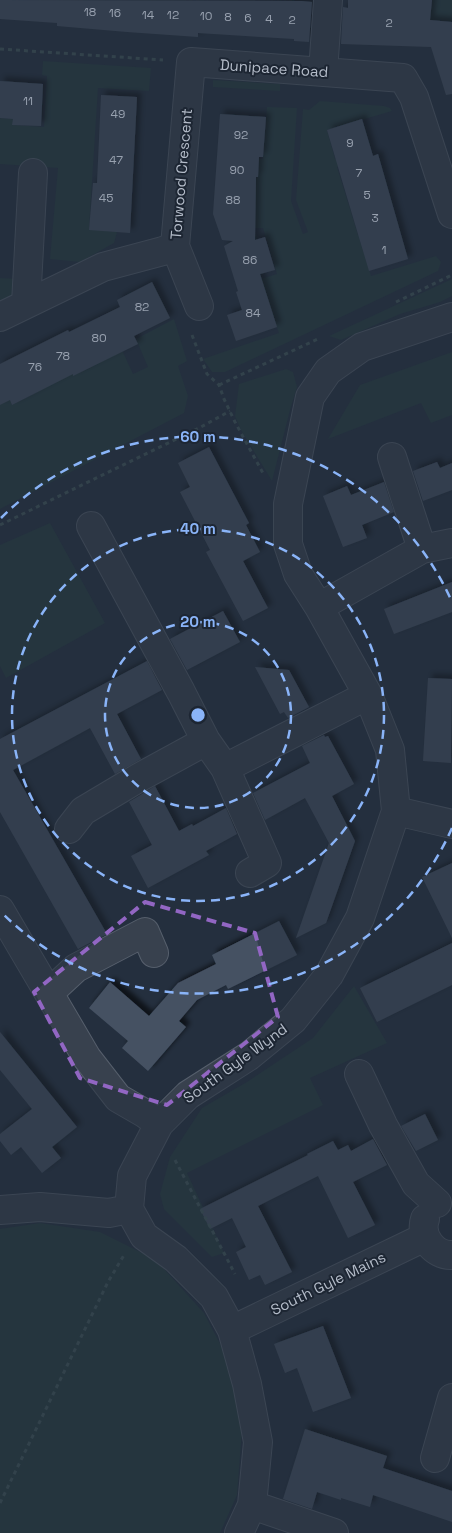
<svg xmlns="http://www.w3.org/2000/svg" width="452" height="1533" font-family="'Space Grotesk',sans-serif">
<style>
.green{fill:#263c3f}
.building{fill:#455162;filter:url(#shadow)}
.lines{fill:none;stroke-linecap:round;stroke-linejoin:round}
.minor-casing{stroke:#565f6c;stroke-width:30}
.path{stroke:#44595c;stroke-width:3;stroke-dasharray:4 4;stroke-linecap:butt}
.minor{stroke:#38414e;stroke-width:28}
.marked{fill:none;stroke:#9266c3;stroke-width:4;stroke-dasharray:10 6;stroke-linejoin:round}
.ring{fill:none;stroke:#8ab4f8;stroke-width:2.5;stroke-dasharray:9 6}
.labels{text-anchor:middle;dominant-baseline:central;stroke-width:4;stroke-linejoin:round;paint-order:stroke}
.number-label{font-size:12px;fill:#98a1af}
.street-label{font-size:15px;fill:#b4bcc9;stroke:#1d2633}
.centre{fill:#8ab4f8;stroke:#1d2633;stroke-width:2.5}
.ring-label{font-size:15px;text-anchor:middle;font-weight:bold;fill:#8ab4f8;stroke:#1d2633;stroke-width:4;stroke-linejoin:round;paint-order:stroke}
</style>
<defs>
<filter id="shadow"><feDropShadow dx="4.5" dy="-4.5" stdDeviation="2.5" flood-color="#0009"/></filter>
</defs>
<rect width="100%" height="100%" fill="#242f3e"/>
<path class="green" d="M 432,0 L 452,0 L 452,22 L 430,20 Z
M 43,61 L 151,68 L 149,91 L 98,88 L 89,229 L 117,232 L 114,243 L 80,262 L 50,259 L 58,168 L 0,164 L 0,118 L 13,119 L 13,125 L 44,127 L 47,76 L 42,75 Z
M 213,80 L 280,84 L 280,91 L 213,87 Z
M 320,101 L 384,106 L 390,108 L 392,111 L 327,130 L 335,159 L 343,157 L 345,164 L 337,167 L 358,235 L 367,232 L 360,241 L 371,276 L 436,256 L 441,262 L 438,271 L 225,372 L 212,372 L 203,359 L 279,333 L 261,279 L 277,274 L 263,228 L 254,228 L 252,179 L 258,177 L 259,159 L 263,159 L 267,107 L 297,108 L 291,201 L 303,234 L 308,232 L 296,200 L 303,109 L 309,110 Z
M 0,278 L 18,279 L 17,296 L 0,303 Z
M 452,279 L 452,296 L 440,302 L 400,314 L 341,340 L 329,336 Z
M 174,319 L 187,361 L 178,366 L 188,396 L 184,413 L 0,509 L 0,405 L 10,400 L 12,405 C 33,395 52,383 71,370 L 74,375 L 90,368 L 88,363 L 121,348 L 133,374 L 148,367 L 136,339 Z
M 452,352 L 452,415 L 431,423 L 421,403 L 328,439 L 360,385 Z
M 286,369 L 293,372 L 297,387 L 290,410 L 272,481 L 241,430 L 235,416 L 239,384 Z
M 50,523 L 105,623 L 6,678 L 0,666 L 0,545 Z
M 354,986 L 387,1043 L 310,1078 L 323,1105 L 187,1173 L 224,1253 L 212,1257 L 164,1209 L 160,1194 L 170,1157 L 202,1108 L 247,1082 L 313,1038 Z
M 40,1223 L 100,1232 L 156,1260 L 204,1313 L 228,1359 L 242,1430 L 237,1495 L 220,1533 L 0,1533 L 0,1229 Z"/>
<path class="building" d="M 0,0 L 302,1 L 312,2 L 309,42 L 294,41 L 294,39 L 198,33 L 198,37 L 127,32 L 57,26 L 57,23 L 0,19 Z
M 348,0 L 432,0 L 430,20 L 452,22 L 452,94 L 446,95 L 431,47 L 341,44 L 343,7 L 348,8 Z
M 0,81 L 43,84 L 41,126 L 12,125 L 13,119 L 0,118 Z
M 101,95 L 137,97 L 130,233 L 89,230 L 93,183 L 97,183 Z
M 220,114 L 266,117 L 263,157 L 259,157 L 258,177 L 256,177 L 255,240 L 265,237 L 275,270 L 260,274 L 277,327 L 236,341 L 227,315 L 242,310 L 236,292 L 238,291 L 224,246 L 233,241 L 222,240 L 213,214 Z
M 362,119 L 373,156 L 378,154 L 408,259 L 369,271 L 327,130 Z
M 152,282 L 170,318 L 134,336 L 138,344 L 73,376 L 73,374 L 12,405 L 10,400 L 0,405 L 0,364 L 68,330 L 69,332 L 120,307 L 117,300 Z
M 209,447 L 249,523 L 246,525 L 260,552 L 243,561 L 268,608 L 243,621 L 206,552 L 210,550 L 180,492 L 190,487 L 178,463 Z
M 437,462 L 440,468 L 452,463 L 452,490 L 423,501 L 413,471 Z
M 384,482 L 394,512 L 362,525 L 367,538 L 343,547 L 323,496 L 347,486 L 351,495 Z
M 452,582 L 452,612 L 394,634 L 384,609 Z
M 223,611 L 240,642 L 187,670 L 170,639 Z
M 147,661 L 162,690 L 117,714 L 141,759 L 115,774 L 90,728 L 13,770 L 107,934 L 78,949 L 0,812 L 0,739 Z
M 255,667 L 289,670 L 309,707 L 288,718 L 284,712 L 280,714 Z
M 428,678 L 452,679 L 451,763 L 423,761 Z
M 324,735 L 325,737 L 328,736 L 354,784 L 332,796 L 355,841 L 326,923 L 296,938 L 329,843 L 305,798 L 265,820 L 253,793 L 310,763 L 302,746 Z
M 155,786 L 179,831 L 192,824 L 193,826 L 226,808 L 237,834 L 206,851 L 209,855 L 148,888 L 131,856 L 152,845 L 129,802 Z
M 452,863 L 452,938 L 422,877 Z
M 279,921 L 297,955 L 228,989 L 226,985 L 197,1000 L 179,1021 L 186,1027 L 148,1071 L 122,1048 L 128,1041 L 89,1008 L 110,982 L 149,1016 L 178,983 L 216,964 L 212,955 Z
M 452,943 L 452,985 L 377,1022 L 360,988 Z
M 0,1032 L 77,1127 L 52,1147 L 61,1158 L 42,1173 L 21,1147 L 11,1155 L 0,1141 L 0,1134 L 32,1109 L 0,1070 Z
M 425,1114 L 438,1140 L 416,1151 L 401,1126 Z
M 373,1139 L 387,1165 L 353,1182 L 375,1225 L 348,1238 L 318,1176 L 258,1206 L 292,1272 L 265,1285 L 260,1275 L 249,1280 L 236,1252 L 246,1247 L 232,1218 L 210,1229 L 200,1209 L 308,1155 L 307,1154 L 333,1141 L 338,1150 L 348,1145 L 351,1151 Z
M 323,1326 L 351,1398 L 313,1412 L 297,1368 L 285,1373 L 274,1344 Z
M 305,1429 L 387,1456 L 383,1468 L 452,1491 L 452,1522 L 373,1495 L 370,1507 L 341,1498 L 341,1500 L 317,1492 L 312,1509 L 283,1499 Z"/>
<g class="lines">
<g class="minor-casing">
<path id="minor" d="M 323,72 L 328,0
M 175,246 L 199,306
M 26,304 L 33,173
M 0,317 L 103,267 L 163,251 L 175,246 L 191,62 L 403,78 L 414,97 L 452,214
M 392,457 L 422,549
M 91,526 L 181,692 L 206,741 L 225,768 L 368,695
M 319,607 L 422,549 L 452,543
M 225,768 L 267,863 L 250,873
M 396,811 L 452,824
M 69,829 L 83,811 L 140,777 L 206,741
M 0,910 L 87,1058 L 118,1098 L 144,1113 L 159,1124
M 49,993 L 76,968 L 145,932 L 154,953
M 359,1074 L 383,1125 L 416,1184 L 437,1203
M 0,1210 L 40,1207 L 109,1213 L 129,1209
M 425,1219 C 419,1236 434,1256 452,1255
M 232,1330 L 425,1237
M 435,1458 L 452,1398
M 252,1505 L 334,1533
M 239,1533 L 252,1505 L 258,1442 L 247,1384 L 232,1330 L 214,1297 L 176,1259 L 144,1236 L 129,1209 L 132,1176 L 159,1124 L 188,1095 L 249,1056 L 293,1020 L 329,975 L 360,918 L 396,811 L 390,750 L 368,695 L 319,607 L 298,574 L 288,544 L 288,504 L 310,397 L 328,371 L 362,347 L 452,317"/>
</g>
<path class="path" d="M 0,49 L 163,60
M 396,302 L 452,275
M 192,335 L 207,374 L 219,385 L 224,399 L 235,422 L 264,475
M 219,385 L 320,338
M 0,525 L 199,428 L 230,411
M 175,1160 L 235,1274
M 0,1503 L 108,1282 L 124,1255"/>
<use href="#minor" class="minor"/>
</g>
<path d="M0 0H452V1533H0ZM 145,902 L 255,933 L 278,1017 L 167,1105 L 80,1078 L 34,992 Z" fill="#242f3e" fill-opacity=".55" fill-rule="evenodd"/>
<path class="marked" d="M 145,902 L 255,933 L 278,1017 L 167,1105 L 80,1078 L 34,992 Z"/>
<g class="ring">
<circle cx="198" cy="715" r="93"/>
<circle cx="198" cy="715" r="186"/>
<path d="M452 828A278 278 0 0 1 1 912M1 518A278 278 0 0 1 452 602"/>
</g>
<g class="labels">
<g class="number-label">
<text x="90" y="12">18</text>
<text x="115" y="13">16</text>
<text x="148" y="15">14</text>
<text x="173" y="15">12</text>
<text x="206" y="16">10</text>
<text x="228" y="17">8</text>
<text x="248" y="18">6</text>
<text x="269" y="19">4</text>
<text x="292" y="20">2</text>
<text x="389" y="23">2</text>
<text x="28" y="101">11</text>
<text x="118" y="114">49</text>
<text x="241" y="135">92</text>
<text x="350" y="143">9</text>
<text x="116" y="160">47</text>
<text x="237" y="170">90</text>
<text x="359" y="173">7</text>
<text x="367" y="195">5</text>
<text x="106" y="198">45</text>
<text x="233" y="200">88</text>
<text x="375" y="218">3</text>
<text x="384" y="250">1</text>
<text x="250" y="260">86</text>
<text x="142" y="307">82</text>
<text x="253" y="313">84</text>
<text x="99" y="338">80</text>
<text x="63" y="356">78</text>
<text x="35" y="367">76</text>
</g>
<g class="street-label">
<text transform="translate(274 68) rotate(4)">Dunipace Road</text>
<text transform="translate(181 174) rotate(-85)">Torwood Crescent</text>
<text transform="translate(235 1063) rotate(-36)">South Gyle Wynd</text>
<text transform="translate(328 1283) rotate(-26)">South Gyle Mains</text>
</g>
</g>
<circle cx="198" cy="715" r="8" class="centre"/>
<g class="ring-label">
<text x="198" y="442">60 m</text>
<text x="198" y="534">40 m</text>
<text x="198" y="627">20 m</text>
</g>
</svg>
